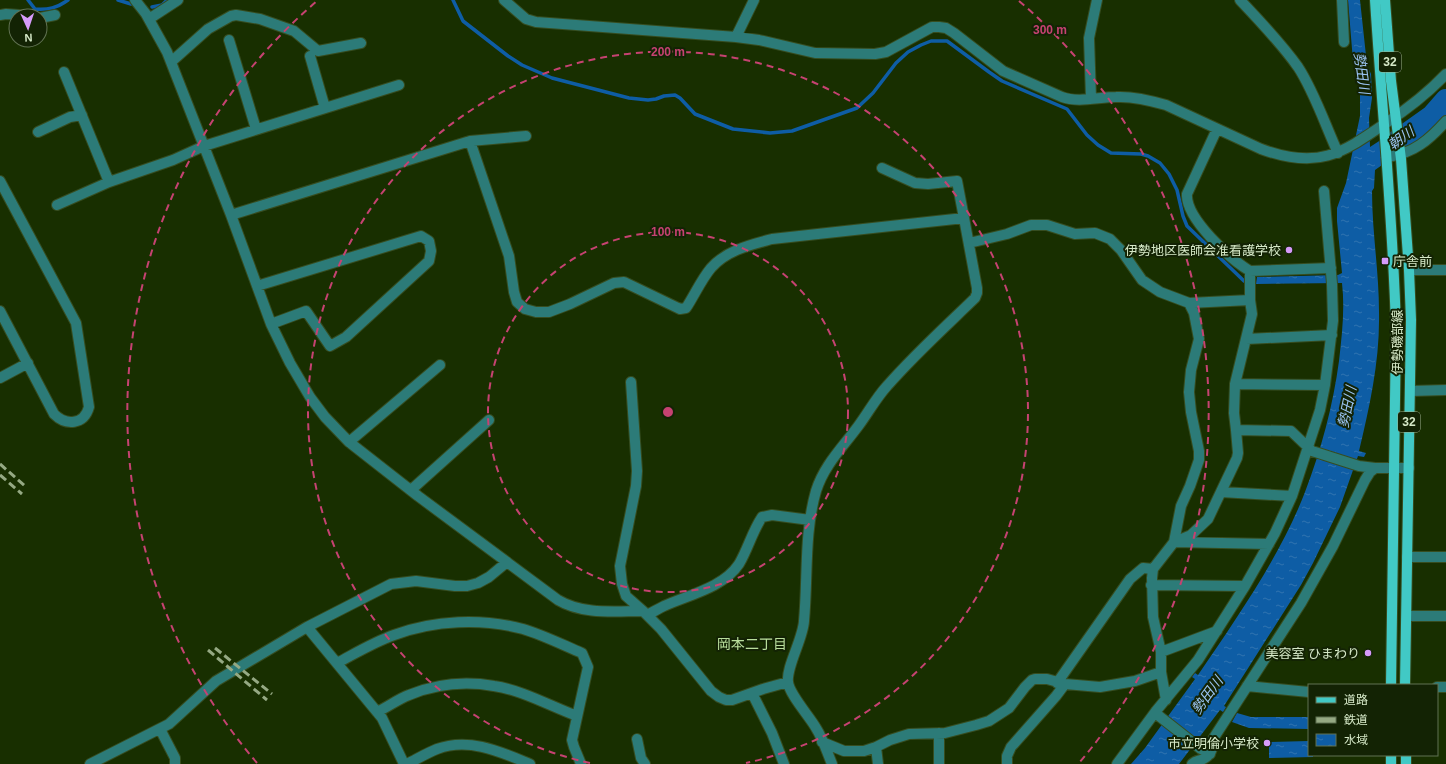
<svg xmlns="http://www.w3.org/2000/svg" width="1446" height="764" font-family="Helvetica,'Noto Sans JP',sans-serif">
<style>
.water{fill:url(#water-ripples)}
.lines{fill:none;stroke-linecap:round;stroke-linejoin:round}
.stream{stroke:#0e5da5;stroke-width:3.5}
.river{stroke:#0e5da5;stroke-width:22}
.minor-casing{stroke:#364d20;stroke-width:12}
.major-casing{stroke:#364d20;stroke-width:12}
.minor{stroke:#2c7b78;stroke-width:10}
.major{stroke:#41c9c5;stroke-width:10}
.rail{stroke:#95a983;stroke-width:3;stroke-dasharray:8 4;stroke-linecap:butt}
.ring{fill:none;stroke:#c64271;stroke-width:2;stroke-dasharray:7 5}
.poi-dot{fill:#d69bfa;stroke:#132304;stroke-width:1.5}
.labels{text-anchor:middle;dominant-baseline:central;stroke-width:4;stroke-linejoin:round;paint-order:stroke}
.shield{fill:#132304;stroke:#9cae8d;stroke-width:1}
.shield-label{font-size:12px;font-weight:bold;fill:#d6e9c8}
.poi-label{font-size:13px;fill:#d6e9c8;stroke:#132304;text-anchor:end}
.street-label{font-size:13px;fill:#d6e9c8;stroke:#132304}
.water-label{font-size:14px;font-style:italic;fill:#9bc4f2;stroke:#132304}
.neighbourhood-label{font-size:14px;fill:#b9de9c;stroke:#132304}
.centre{fill:#c64271;stroke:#132304;stroke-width:2}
.ring-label{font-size:12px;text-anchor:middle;font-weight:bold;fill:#c64271;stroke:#132304;stroke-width:4;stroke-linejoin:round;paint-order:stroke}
</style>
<defs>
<pattern id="water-ripples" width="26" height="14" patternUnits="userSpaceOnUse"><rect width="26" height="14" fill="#0e5da5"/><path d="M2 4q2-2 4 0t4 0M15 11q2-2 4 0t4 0" fill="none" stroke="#3074b0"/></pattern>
</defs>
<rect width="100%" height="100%" fill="#182f00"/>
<path class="water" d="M 1348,0 L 1360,0 L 1367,65 L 1371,74 L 1372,98 L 1369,118 L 1370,147 L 1419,115 L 1419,139 L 1375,170 L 1374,188 L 1372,191 C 1372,231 1379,272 1379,312 C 1380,360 1370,405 1359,451 L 1366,453 L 1364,457 L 1358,456 L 1340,507 L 1313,563 L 1301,585 L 1224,706 L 1226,707 L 1223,712 L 1220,710 L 1179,764 L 1131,764 L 1145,748 L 1195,679 L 1192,677 L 1195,673 L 1198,675 C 1236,619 1281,555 1305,492 C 1321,450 1333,406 1339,361 C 1342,335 1345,309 1342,283 L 1256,284 L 1257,277 L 1338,275 L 1342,273 L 1337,221 L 1337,208 L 1346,183 L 1360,116 L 1360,82 L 1353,61 Z
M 1237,713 L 1251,717 L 1309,717 L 1309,729 L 1249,728 L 1232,722 Z
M 1309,741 L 1309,755 L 1313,755 L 1313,757 L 1269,758 L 1269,742 Z"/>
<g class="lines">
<path class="stream" d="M 28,0 L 35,9 C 48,10 57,8 68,0
M 118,0 L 131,4
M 453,0 L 463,21 L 508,56 L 522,65 L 552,78 L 629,98 L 648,100 L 656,99 L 664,96 L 675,95 L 680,98 L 695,114 L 733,129 L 770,133 L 792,131 L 857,108 L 873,93 L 896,63 L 908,52 L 921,45 L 931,41 L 947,41 L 989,72 L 1002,81 L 1067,109 L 1087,135 L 1098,145 L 1111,153 L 1141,154 L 1148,156 L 1160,163 L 1169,174 L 1177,190 L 1183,216 L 1187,226 L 1244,281
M 152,7 L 162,5 L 167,0"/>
<path class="river" d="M 1394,143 L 1432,116 L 1446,100"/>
<g class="minor-casing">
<path id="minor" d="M 135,0 L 146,14 L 167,52 L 231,215 L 271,324 L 290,363 L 310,397 L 325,417 L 349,442 L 418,496 L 558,600 C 583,615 615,611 643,611 L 661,629 L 711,691 L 719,697 L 726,700 L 732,700 L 763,689 L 788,682
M 504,0 L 526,19 L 536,22 L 736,37 L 759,40 L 815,53 L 875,54 L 886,52 L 932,27 L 939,27 L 946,28 L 954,33 L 1003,71 L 1062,97 C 1078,103 1099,97 1116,97 C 1133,96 1149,100 1166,105 L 1261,149 C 1318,170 1341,154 1386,123 C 1409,108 1427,94 1446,74
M 1240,0 C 1260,21 1281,43 1298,67 C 1314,91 1326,127 1338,153
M 1342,0 L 1344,42
M 0,15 L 6,14 L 33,16
M 40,18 L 55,15
M 149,19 L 178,0
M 736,37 L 754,0
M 229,40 L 256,129
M 310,56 L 325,108
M 171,62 L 208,29 L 231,16 L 236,15 L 260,19 L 294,31 L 318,51 L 361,43
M 64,72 L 109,182
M 1091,98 L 1089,38 L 1097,0
M 1217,129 L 1187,194 C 1185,218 1231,260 1250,271 L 1331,268
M 38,132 L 70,117 L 82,115
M 526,136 L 470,141 L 509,256 L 514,292 L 517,302 L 525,309 L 536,312 L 549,312 L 570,304 L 614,283 L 624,282 L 680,309 L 686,308 C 694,296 701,280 711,268 C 727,250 750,245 772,239 L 964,218 L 977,288 L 977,293 L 975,298 C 945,327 914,355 887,386 C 876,398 868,413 859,425 C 843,447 824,465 816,491 C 804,533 808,577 804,621 C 803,639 786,667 788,682 C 789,694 810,717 816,728 C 823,739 827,752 832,764
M 1388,157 C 1414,153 1429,140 1446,121
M 882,168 L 915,183 L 928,184 L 957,181 L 964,218
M 0,181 L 76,323 L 89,407 C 84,425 66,426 54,414 L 0,311
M 57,205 L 109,182 L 173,160 L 204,146 L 399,85
M 231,215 L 470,141
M 969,243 L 1007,234 L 1031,225 L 1047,225 L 1075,234 L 1095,233 L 1110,239 L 1121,250 L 1142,280 L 1160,292 L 1189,303 L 1250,300
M 1409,270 L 1446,270
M 1250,271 L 1250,300 L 1252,314 L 1235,384 L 1234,413 L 1236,430 L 1291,431 L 1312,451 L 1359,466 L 1375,468 L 1409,468
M 257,286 L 421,236 L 429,241 L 431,251 L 429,261 L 346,337 L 330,346 L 306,311 L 271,324
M 1246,339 L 1332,335
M 0,378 L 28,363
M 631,382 L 637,471 L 636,486 L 620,566 L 622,584 L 626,596 L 643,611
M 1235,384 L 1325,385
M 1410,391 L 1446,390
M 1236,430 L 1238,453 L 1237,458 L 1208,519 L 1191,535 L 1174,542 L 1269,544
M 349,442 L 440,365
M 411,490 L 489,420
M 1221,492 L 1292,496
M 1407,557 L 1446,557
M 1151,585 L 1245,586
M 647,615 C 653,612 658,609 664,606 C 688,595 723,588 739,564 C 748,549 752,532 762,517 L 772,515 L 810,520
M 1407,616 L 1446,616
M 307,627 L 382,718 L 404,764
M 1161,652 L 1217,631
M 337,663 C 356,653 374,642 394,635 C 434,620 482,618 523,629 C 543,635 563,645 582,653 L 588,667 L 572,740 L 574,747 L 581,764
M 1057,683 L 1130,579 L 1143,568 L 1153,569
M 1247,686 L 1309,692
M 1437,687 L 1446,687
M 752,693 L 772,733 L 784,764
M 1166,700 L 1161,672 L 1161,652 L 1153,617 L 1152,578 L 1153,569 L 1174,542 L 1181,506 L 1190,486 L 1199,460 L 1199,451 L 1191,412 L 1189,392 L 1191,370 L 1199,339 L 1194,313 L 1189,303
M 1156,711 L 1159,716 L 1201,749 L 1210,754
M 377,712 C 388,707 398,699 409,695 C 436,684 465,681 494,686 C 522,690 550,706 577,716
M 160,729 L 175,758 L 175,764
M 637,739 L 641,758 L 645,764
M 822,742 L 844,751 L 864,751 L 876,747 L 890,740 L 909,734 L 945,733 L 976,725 L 989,721 L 1009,708 L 1025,687 L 1032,680 L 1035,679 L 1047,679 L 1065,684 L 1100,687 L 1135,681 L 1161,672
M 876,747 L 878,764
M 90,764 L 169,724 L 216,681 L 307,627 L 391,584 L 416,581 L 455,586 L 467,586 L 478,583 L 489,577 L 507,562
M 407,764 C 417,759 427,753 437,749 C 469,737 501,752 530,764
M 939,764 L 939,733
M 1007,764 L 1007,756 L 1011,747 L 1056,696 L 1065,684
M 1117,764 L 1156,711 L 1198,660 L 1245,586 L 1275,533 L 1292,496 L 1320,410 L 1325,385 L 1333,321 L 1332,284 L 1324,191
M 1192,764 C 1195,761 1197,761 1201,760 C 1211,756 1213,749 1213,739 L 1301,603 L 1333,546 L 1365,480 L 1370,472 L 1375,468"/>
</g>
<g class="major-casing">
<path id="major" d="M 1375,0 C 1382,110 1393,219 1396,329 L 1391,685
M 1385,0 L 1391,81 L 1401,159 L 1409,270 L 1411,320 L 1405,685
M 1391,755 L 1391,764
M 1406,755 L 1406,764"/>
</g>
<use href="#minor" class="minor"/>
<use href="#major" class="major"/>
<path class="rail" d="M 0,464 L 25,486
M 0,475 L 22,494
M 215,648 L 272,694
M 208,650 L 267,700"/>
</g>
<g class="ring">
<circle cx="668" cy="412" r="180"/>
<path d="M590 763A360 360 0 1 1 746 763"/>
<path d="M257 763A540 540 0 0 1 317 1M1019 1A540 540 0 0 1 1079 763"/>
</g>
<g class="poi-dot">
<circle cx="1289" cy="250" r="4"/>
<rect x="1381" y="257" width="8" height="8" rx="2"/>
<circle cx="1368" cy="653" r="4"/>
<circle cx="1267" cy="743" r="4"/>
</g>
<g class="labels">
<g class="shield">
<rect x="1379" y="52" width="22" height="20" rx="3"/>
<rect x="1398" y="412" width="22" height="20" rx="3"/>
</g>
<g class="shield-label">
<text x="1390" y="62">32</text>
<text x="1409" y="422">32</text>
</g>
<g class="poi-label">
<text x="1281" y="250">伊勢地区医師会准看護学校</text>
<text x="1393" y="261" text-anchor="start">庁舎前</text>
<text x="1360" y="653">美容室 ひまわり</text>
<text x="1259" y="743">市立明倫小学校</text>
</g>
<g class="street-label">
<text transform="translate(1397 342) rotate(-90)">伊勢磯部線</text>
</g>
<g class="water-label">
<text transform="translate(1362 73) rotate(82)">勢田川</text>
<text transform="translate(1401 138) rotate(-35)">朝川</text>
<text transform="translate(1347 407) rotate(-78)">勢田川</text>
<text transform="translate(1207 695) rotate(-54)">勢田川</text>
</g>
<g class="neighbourhood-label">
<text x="752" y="644">岡本二丁目</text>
</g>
</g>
<circle cx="668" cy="412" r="6" class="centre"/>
<g class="ring-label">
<text x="1050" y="34">300 m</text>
<text x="668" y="56">200 m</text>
<text x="668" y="236">100 m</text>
</g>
<rect x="1308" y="684" width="130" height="72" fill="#132304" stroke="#617252"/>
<rect x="1316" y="697" width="20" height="6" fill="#41c9c5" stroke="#617252"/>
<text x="1344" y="704" font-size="12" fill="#d6e9c8">道路</text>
<rect x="1316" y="717" width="20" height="6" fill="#95a983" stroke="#617252"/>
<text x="1344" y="724" font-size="12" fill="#d6e9c8">鉄道</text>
<rect x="1316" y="734" width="20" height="12" fill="url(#water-ripples)" stroke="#617252"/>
<text x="1344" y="744" font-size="12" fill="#d6e9c8">水域</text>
<g transform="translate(28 28) rotate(177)"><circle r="19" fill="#132304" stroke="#617252"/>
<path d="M0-3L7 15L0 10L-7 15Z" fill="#d69bfa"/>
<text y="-6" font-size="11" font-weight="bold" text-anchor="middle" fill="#d6e9c8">N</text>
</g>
</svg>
